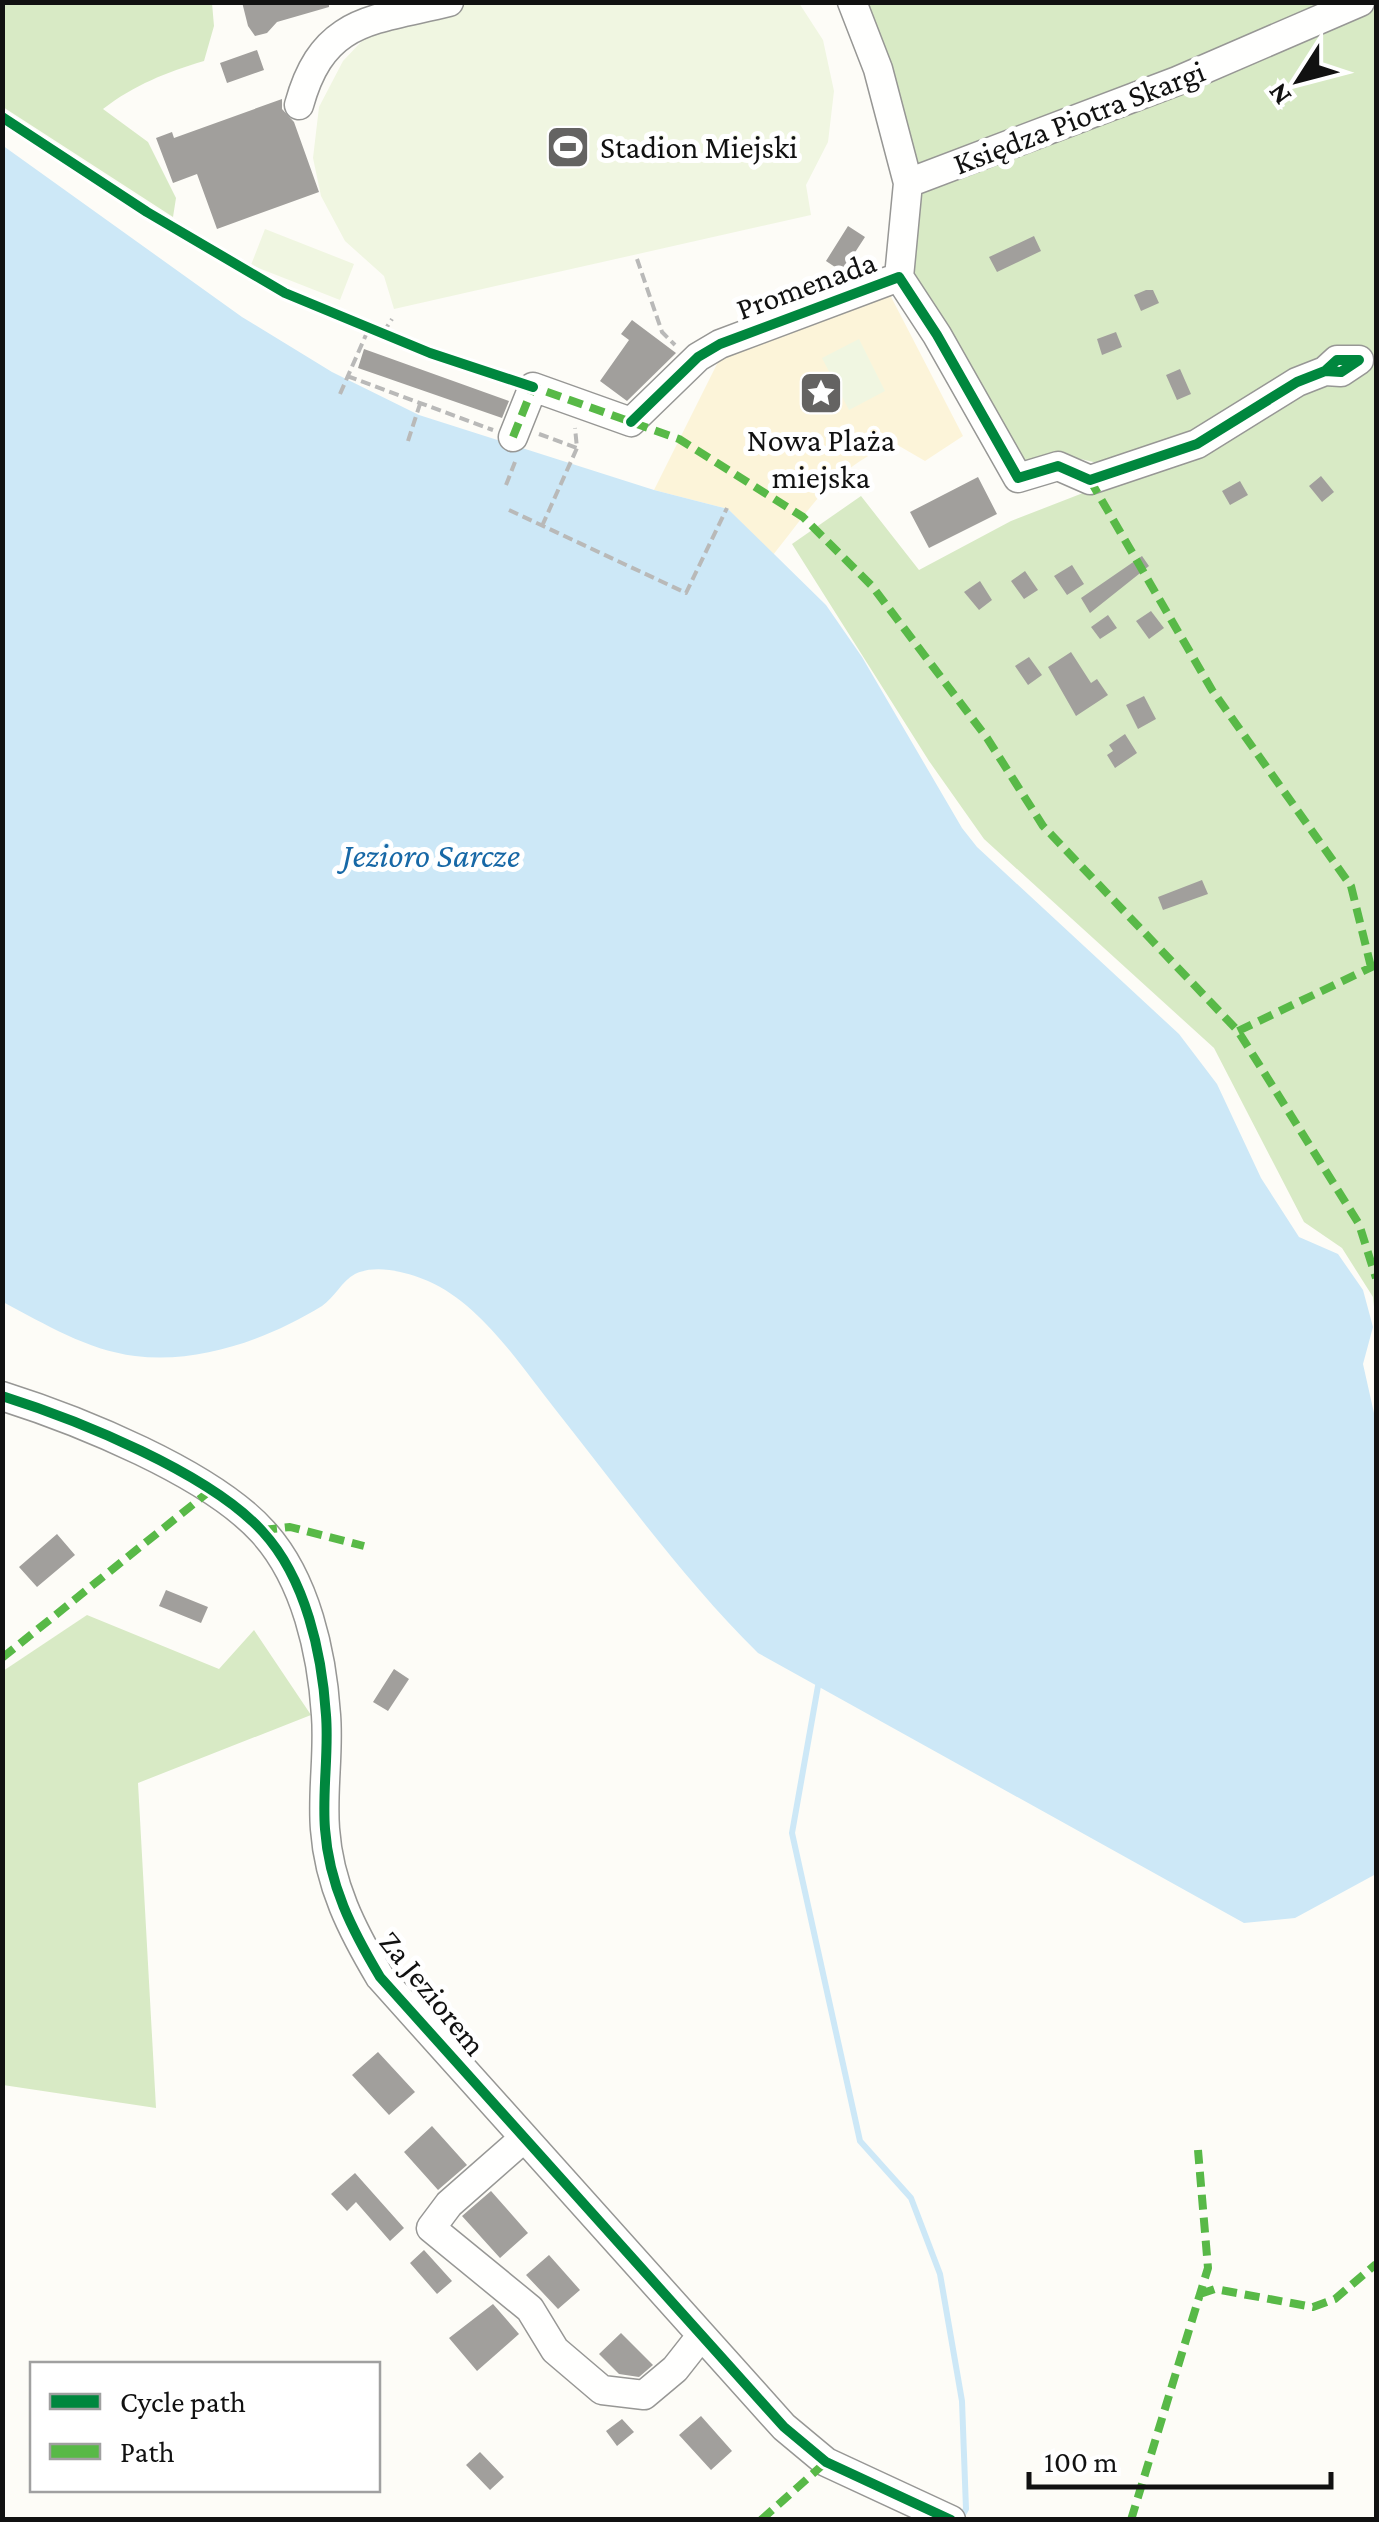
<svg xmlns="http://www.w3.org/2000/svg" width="1379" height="2522" font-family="'Crimson Pro',serif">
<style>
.forest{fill:#d8eac5}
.sand{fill:#fcf4d9}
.pitch{fill:#f0f6e1}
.water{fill:#cde8f7}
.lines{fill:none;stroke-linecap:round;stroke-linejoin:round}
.stream{stroke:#cde8f7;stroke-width:6}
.building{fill:#a19f9c}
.minor-casing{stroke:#979795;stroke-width:31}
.path{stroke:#b9b9b8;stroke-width:4;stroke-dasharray:10 5;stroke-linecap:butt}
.minor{stroke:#fffffe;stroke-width:28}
.quiet{stroke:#58b947;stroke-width:8;stroke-dasharray:15 8;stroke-linecap:butt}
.cycleway-casing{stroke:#fff;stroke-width:16}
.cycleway{stroke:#00873e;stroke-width:10}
.labels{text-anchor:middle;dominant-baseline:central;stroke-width:10;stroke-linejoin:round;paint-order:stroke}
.street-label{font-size:32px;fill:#111;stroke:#fff}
.poi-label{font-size:32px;fill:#111;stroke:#fff;text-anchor:start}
.water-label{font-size:35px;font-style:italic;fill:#1768a6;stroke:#fff}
</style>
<rect width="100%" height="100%" fill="#fdfcf7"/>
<path class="forest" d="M 874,2 L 1376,3 L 1376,1327 L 1373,1297 L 1342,1248 L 1304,1222 L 1214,1048 L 984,839 L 929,761 L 792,544 L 861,496 L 919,570 L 1011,521 L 1101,486 L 1102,464 L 1059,454 L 1024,467 L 911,270 L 866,8 Z
M 2,3 L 212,3 L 214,26 L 204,61 C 167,72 134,85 103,109 L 148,142 L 176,198 L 173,217 L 3,107 Z
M 87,1615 L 219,1669 L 254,1630 L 311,1715 L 138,1783 L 156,2108 L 3,2085 L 3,1671 Z"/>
<path class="sand" d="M 887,289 L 963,436 L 925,461 L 894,443 C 832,470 813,505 773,555 L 728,509 L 654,490 L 724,350 Z"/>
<path class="pitch" d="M 479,2 L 799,3 L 823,40 L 834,91 L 828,142 L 806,185 L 811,215 L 394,309 L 384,276 L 345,241 L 321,196 L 313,158 L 319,107 L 343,61 L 361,42 L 385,24 Z
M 265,229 L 354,264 L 340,300 L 251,265 Z
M 859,339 L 885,391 L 849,410 L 822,358 Z"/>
<path class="water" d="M 2,145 L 242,317 L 332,372 L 419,415 L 654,490 L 728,509 L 826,605 L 862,657 L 962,828 L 977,847 L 1179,1034 L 1217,1084 L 1261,1178 L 1299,1237 L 1338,1254 L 1363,1290 L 1373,1327 L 1363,1364 L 1376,1422 L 1376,1874 L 1295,1918 L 1244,1923 L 758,1653 C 683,1579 621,1492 555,1409 C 520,1365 481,1304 428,1281 C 407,1272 376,1264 355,1274 C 342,1281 334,1298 322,1306 C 268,1339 200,1364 135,1356 C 87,1350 45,1324 3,1302 Z"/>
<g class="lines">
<path class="stream" d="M 818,1686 L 792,1833 L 860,2141 L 911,2198 L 940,2274 L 962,2401 L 966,2509 L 961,2518"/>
</g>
<path class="building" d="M 242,2 L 329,2 L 329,7 L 277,22 L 267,33 L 255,36 L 248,26 Z
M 257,50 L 264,70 L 227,83 L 220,63 Z
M 282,99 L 282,109 L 294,122 L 319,192 L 217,229 L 197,174 L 173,183 L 156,138 L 172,132 L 174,138 Z
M 848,226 L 865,237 L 852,257 L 857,261 L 847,275 L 826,261 Z
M 1034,236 L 1041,251 L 997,272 L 989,257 Z
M 1146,290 L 1153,290 L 1159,303 L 1141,311 L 1134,295 Z
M 632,320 L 676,353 L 627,401 L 600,381 L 629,340 L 621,334 Z
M 1116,332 L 1122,347 L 1102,355 L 1097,339 Z
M 364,349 L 509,401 L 502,418 L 358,368 Z
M 1180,369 L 1191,394 L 1177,400 L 1166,375 Z
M 1321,476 L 1334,492 L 1322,502 L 1309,486 Z
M 978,477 L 997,514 L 929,548 L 910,512 Z
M 1240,481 L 1248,495 L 1230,505 L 1222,491 Z
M 1142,556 L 1149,566 L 1090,613 L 1081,598 Z
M 1072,565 L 1084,584 L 1067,595 L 1054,576 Z
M 1025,571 L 1038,590 L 1024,599 L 1011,581 Z
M 980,581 L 992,600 L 979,610 L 964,592 Z
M 1151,611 L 1164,628 L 1149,639 L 1136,621 Z
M 1108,615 L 1117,628 L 1100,639 L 1091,627 Z
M 1071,652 L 1091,683 L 1097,679 L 1108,695 L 1076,716 L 1048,667 Z
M 1029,657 L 1042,675 L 1028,685 L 1015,666 Z
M 1144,696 L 1156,719 L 1138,729 L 1126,705 Z
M 1125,734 L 1137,753 L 1115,768 L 1107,755 L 1113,751 L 1109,745 Z
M 1202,880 L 1208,894 L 1163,910 L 1158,897 Z
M 57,1534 L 75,1555 L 37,1587 L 19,1567 Z
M 166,1590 L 208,1607 L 201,1623 L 159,1606 Z
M 394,1669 L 409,1679 L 388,1711 L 373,1702 Z
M 378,2052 L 415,2092 L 389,2115 L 352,2075 Z
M 432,2126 L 467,2165 L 438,2190 L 404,2152 Z
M 355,2173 L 404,2228 L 390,2241 L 356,2202 L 347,2211 L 331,2194 Z
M 491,2191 L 528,2233 L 500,2258 L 462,2216 Z
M 424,2250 L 452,2281 L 437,2294 L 410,2263 Z
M 549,2255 L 580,2290 L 558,2309 L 526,2275 Z
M 493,2304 L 519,2334 L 477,2371 L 449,2338 Z
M 621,2333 L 653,2365 L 639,2377 L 619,2374 L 599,2354 Z
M 701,2416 L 732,2451 L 711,2470 L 679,2435 Z
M 622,2419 L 634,2432 L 617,2446 L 606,2431 Z
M 480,2452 L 504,2477 L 490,2490 L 466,2465 Z"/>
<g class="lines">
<g class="minor-casing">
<path id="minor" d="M 852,2 L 878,69 L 908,183
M 299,105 C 323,18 371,21 449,2
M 899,277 L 908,183 L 1177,81 L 1360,2
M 513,437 L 533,387 L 631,422 L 698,357 L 720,344 L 899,277 L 937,335 L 1018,478 L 1058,466 L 1090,480 L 1197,444 L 1297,382 L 1325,371 L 1337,360 L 1359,360 L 1341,372 L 1325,371
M 2,1396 C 78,1420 210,1473 263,1532 C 306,1579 322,1654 326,1715 C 329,1753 322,1791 325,1829 C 329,1885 352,1930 380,1977 L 784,2427 L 826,2462 L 951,2520
M 524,2138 L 449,2204 L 431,2228 L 530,2309 L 555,2350 L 602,2390 L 644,2395 L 675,2369 L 701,2336"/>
</g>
<path class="path" d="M 637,259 L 662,332 L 675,345
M 383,333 L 392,319
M 347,376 L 493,430
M 340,394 L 369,328
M 539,434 L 577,448
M 408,441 L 420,404
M 506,485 L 515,462
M 509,510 L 686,593 L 727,508
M 542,526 L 577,448 L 575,428"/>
<use href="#minor" class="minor"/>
<path class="quiet" d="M 525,384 L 679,439 L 803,517 L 872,586 L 987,738 L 1043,826 L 1238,1031 L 1359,1224 L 1376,1278
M 513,437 L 533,387
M 1090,480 L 1212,690 L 1351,886 L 1371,967
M 1238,1031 L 1376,965
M 262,1530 L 290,1527 L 364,1546
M 2,1658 L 211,1490
M 1200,2294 L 1215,2289 L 1313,2307 L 1335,2299 L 1376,2264
M 761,2520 L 826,2462
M 1131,2520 L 1208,2268 L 1198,2150"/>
<g class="cycleway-casing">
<path id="cycleway" d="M 2,117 L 147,212 L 285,293 L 430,353 L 533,387
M 631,422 L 698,357 L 720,344 L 899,277 L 937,335 L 1018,478 L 1058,466 L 1090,480 L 1197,444 L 1297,382 L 1325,371 L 1337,360 L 1359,360 L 1341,372 L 1325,371
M 2,1396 C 78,1420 210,1473 263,1532 C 306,1579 322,1654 326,1715 C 329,1753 322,1791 325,1829 C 329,1885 352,1930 380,1977 L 784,2427 L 826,2462 L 951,2520"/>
</g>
<use href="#cycleway" class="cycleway"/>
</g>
<defs>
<g id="stadium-square" transform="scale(2.25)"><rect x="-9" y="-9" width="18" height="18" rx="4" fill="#646362" stroke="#fff"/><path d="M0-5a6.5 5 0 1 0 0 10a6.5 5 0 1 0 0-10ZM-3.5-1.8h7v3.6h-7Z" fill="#fff"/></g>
<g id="sight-square" transform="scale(2.25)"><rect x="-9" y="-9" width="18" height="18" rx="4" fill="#646362" stroke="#fff"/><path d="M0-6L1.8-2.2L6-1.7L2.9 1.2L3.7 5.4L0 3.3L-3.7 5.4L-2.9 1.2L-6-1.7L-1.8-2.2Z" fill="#fff"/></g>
</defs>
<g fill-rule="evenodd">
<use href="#stadium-square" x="568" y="147"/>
<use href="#sight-square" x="821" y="393"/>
</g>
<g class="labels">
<g class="street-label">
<text transform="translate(1079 117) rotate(-21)">Księdza Piotra Skargi</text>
<text transform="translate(806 285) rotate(-20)">Promenada</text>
<text transform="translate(433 1993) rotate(51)">Za Jeziorem</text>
</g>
<g class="poi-label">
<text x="600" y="147">Stadion Miejski</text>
<text x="821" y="440" text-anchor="middle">Nowa Plaża<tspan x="821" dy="37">miejska</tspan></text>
</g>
<g class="water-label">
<text x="431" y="855">Jezioro Sarcze</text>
</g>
</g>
<rect width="1379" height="2522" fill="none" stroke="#111111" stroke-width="10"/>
<rect x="30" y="2362" width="350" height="130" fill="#ffffff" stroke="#a0a0a0" stroke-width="2.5"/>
<rect x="50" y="2394" width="50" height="15" fill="#00873e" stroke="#a0a0a0" stroke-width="2.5"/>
<text x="120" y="2412" font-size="30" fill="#111111">Cycle path</text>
<rect x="50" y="2444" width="50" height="15" fill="#58b947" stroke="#a0a0a0" stroke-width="2.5"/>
<text x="120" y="2462" font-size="30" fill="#111111">Path</text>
<g transform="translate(1299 80) rotate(234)" stroke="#ffffff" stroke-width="8" paint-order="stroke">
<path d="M0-8L18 38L0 25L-18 38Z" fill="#111111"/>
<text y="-15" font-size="28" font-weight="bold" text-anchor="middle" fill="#111111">N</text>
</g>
<path d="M1029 2472v15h302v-15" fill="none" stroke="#111111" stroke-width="5"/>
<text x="1044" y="2472" font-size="30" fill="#111111" stroke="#ffffff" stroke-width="8" paint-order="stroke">100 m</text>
</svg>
